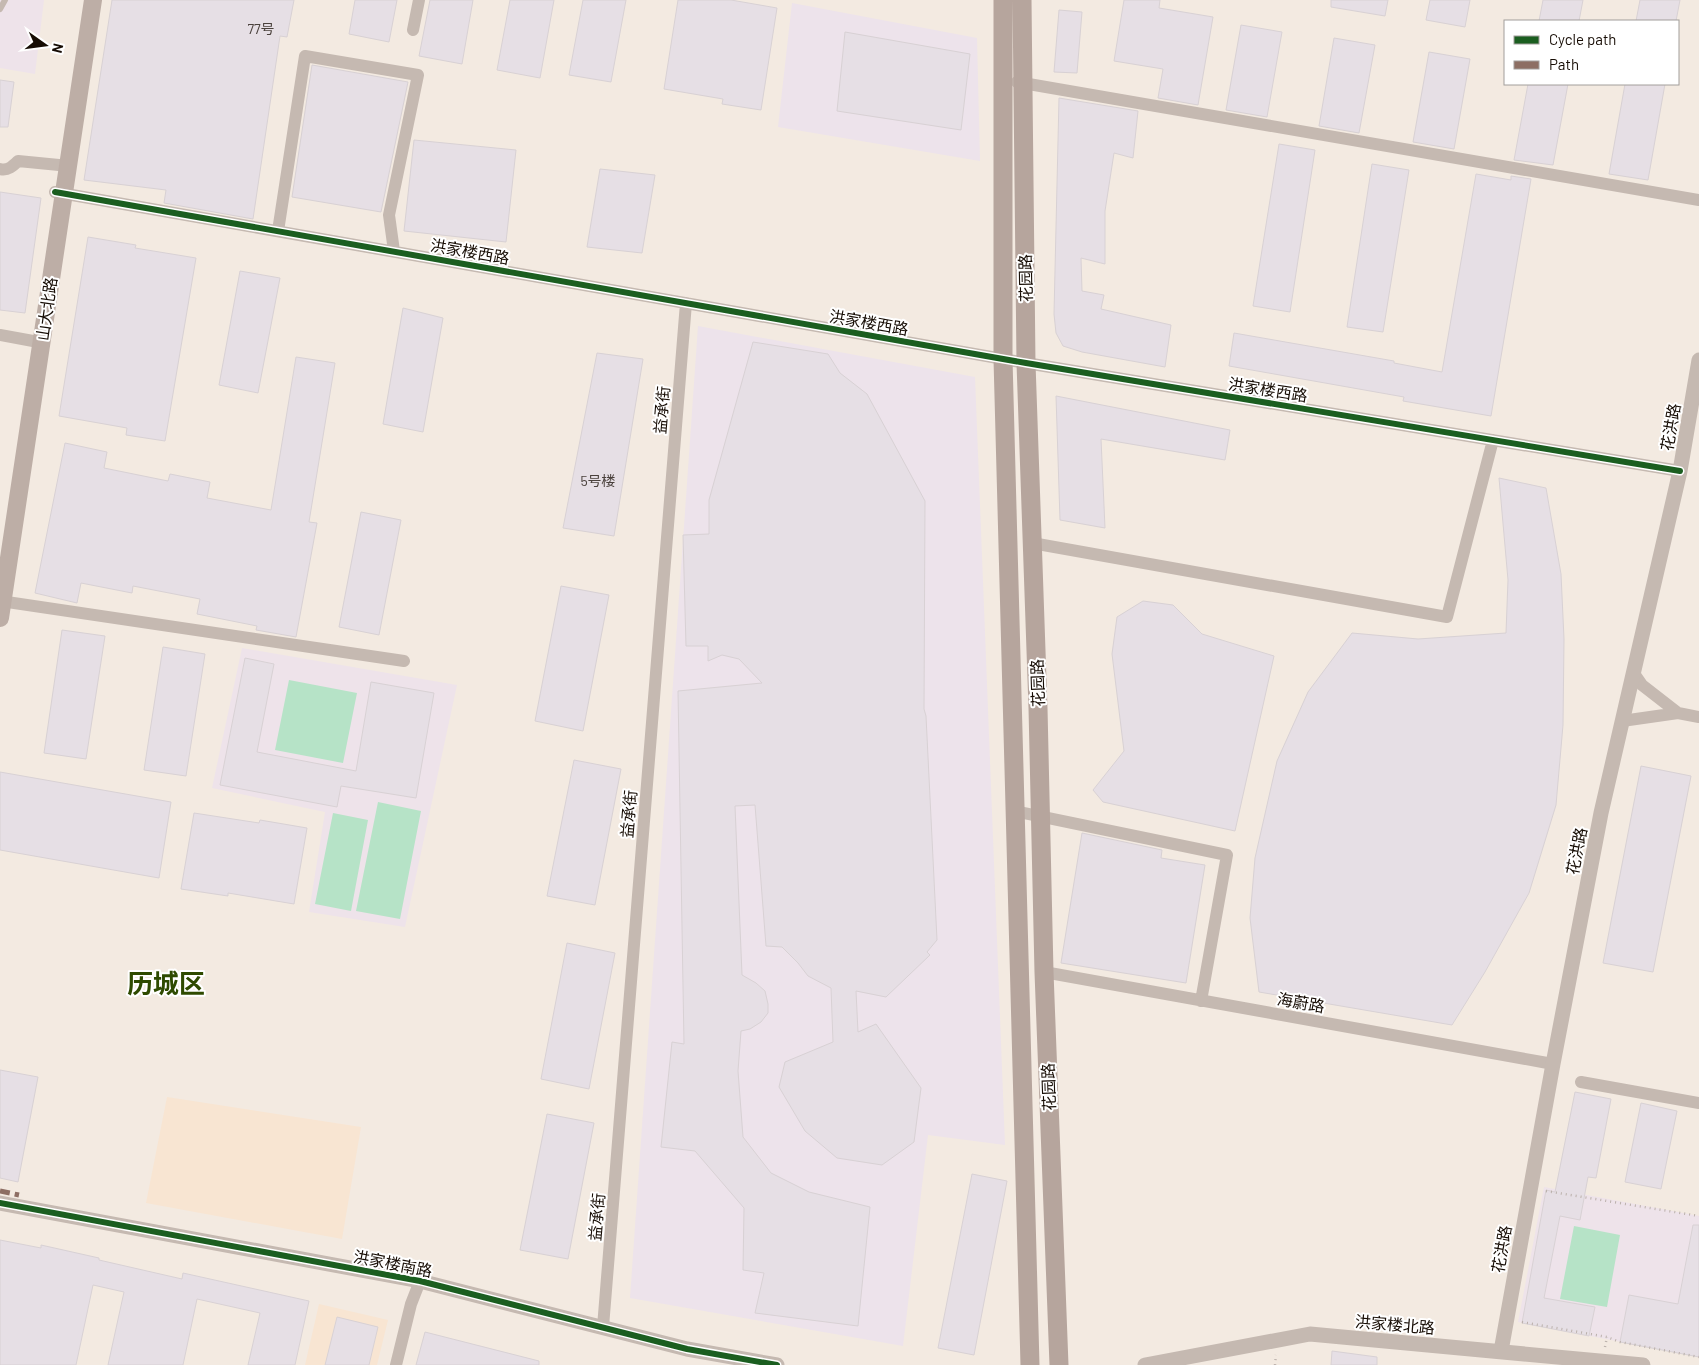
<svg xmlns="http://www.w3.org/2000/svg" width="1699" height="1365" font-family="Barlow,'Noto Sans SC',sans-serif">
<style>
.commercial{fill:#ede3eb}
.built{fill:#f8e5d2}
.education{fill:#eee3ea}
.green{fill:#b6e3c7}
.building{fill:#e6dfe5;stroke:#d8d1d4}
.lines{fill:none;stroke-linecap:round;stroke-linejoin:round}
.path{stroke:#bab0aa;stroke-width:2.5;stroke-dasharray:1 4;stroke-linecap:butt}
.service{stroke:#c5b9b1;stroke-width:6}
.minor{stroke:#c5b9b1;stroke-width:12}
.tertiary{stroke:#c5b9b1;stroke-width:15}
.secondary{stroke:#bdaea6;stroke-width:18}
.primary{stroke:#b6a59d;stroke-width:19}
.quiet{stroke:#8d6e63;stroke-width:5;stroke-dasharray:10 5;stroke-linecap:butt}
.cycleway-casing{stroke:#fff;stroke-width:9}
.cycleway{stroke:#1b5e20;stroke-width:6}
.labels{text-anchor:middle;dominant-baseline:central;stroke-width:4;stroke-linejoin:round;paint-order:stroke}
.number-label{font-size:14px;fill:#4a413c}
.street-label{font-size:16px;fill:#160c04;stroke:#fff}
.town-label{font-size:26px;font-weight:bold;fill:#2e4a00;stroke:#fff}
</style>
<rect width="100%" height="100%" fill="#f3eae1"/>
<path class="commercial" d="M 792,3 L 977,38 L 980,161 L 778,127 Z
M 698,326 L 975,377 L 1005,1145 L 928,1135 L 903,1346 L 630,1298 Z"/>
<path class="built" d="M 167,1097 L 361,1127 L 342,1239 L 146,1203 Z
M 319,1304 L 388,1320 L 377,1365 L 305,1365 Z"/>
<path class="education" d="M 0,0 L 44,0 L 35,74 L 0,68 Z
M 242,648 L 457,685 L 405,927 L 309,912 L 325,812 L 212,788 Z
M 1544,1187 L 1699,1216 L 1699,1357 L 1518,1322 Z"/>
<path class="green" d="M 289,680 L 357,693 L 343,763 L 275,750 Z
M 378,802 L 421,811 L 400,919 L 356,911 Z
M 333,813 L 368,820 L 351,911 L 315,904 Z
M 1574,1226 L 1620,1235 L 1607,1307 L 1560,1299 Z"/>
<path class="building" d="M 112,0 L 294,0 L 287,37 L 280,36 L 253,219 L 164,203 L 166,190 L 84,180 Z
M 355,0 L 397,0 L 389,42 L 349,34 Z
M 430,0 L 473,0 L 462,64 L 419,56 Z
M 510,0 L 554,0 L 540,78 L 497,70 Z
M 583,0 L 626,0 L 611,82 L 569,75 Z
M 678,0 L 731,0 L 777,8 L 761,110 L 722,104 L 723,99 L 664,89 Z
M 1124,0 L 1160,0 L 1159,8 L 1213,17 L 1198,105 L 1158,98 L 1163,69 L 1114,61 Z
M 1331,0 L 1388,0 L 1385,16 L 1331,7 Z
M 1430,0 L 1470,0 L 1465,27 L 1426,20 Z
M 1543,0 L 1583,0 L 1579,21 L 1539,21 Z
M 1640,0 L 1680,0 L 1676,21 L 1636,21 Z
M 1059,10 L 1082,12 L 1077,73 L 1054,72 Z
M 1241,25 L 1282,32 L 1267,117 L 1226,110 Z
M 845,32 L 970,54 L 961,130 L 837,111 Z
M 1334,38 L 1375,45 L 1359,133 L 1319,126 Z
M 1429,52 L 1470,59 L 1454,149 L 1413,142 Z
M 312,65 L 408,82 L 381,212 L 292,197 Z
M 0,80 L 14,82 L 8,127 L 0,127 Z
M 1528,84 L 1568,84 L 1553,165 L 1514,160 Z
M 1625,84 L 1665,84 L 1648,180 L 1609,174 Z
M 1059,98 L 1138,111 L 1133,158 L 1114,153 L 1105,211 L 1105,264 L 1081,258 L 1082,291 L 1104,295 L 1101,309 L 1171,325 L 1165,367 L 1082,352 L 1063,346 L 1056,333 L 1054,314 Z
M 414,140 L 516,150 L 506,242 L 404,231 Z
M 1279,144 L 1315,150 L 1290,312 L 1253,306 Z
M 1372,164 L 1409,170 L 1383,332 L 1347,327 Z
M 600,169 L 655,175 L 642,253 L 587,247 Z
M 1476,174 L 1511,180 L 1511,176 L 1531,179 L 1491,416 L 1403,401 L 1404,397 L 1229,366 L 1234,333 L 1394,361 L 1394,363 L 1442,372 Z
M 0,192 L 41,198 L 25,313 L 0,310 Z
M 88,237 L 136,245 L 135,248 L 196,258 L 165,441 L 126,435 L 127,428 L 59,416 Z
M 240,271 L 280,278 L 258,393 L 219,385 Z
M 403,308 L 443,318 L 423,432 L 383,424 Z
M 753,342 L 828,354 L 840,373 L 867,394 L 925,501 L 924,709 L 926,716 L 937,940 L 927,952 L 930,955 L 886,997 L 856,991 L 858,1032 L 876,1024 L 921,1088 L 914,1142 L 882,1165 L 837,1158 L 805,1131 L 779,1087 L 785,1062 L 833,1042 L 831,988 L 808,976 L 798,963 L 782,947 L 766,946 L 755,805 L 735,806 L 742,975 L 756,983 L 765,991 L 768,1004 L 768,1013 L 761,1022 L 750,1029 L 741,1031 L 738,1071 L 743,1137 L 771,1173 L 809,1192 L 870,1207 L 858,1326 L 755,1313 L 764,1273 L 743,1270 L 744,1208 L 695,1151 L 661,1147 L 672,1042 L 684,1044 L 678,691 L 762,683 L 739,659 L 722,655 L 708,661 L 708,646 L 686,646 L 683,535 L 709,534 L 709,500 Z
M 597,353 L 643,359 L 614,536 L 563,528 Z
M 296,357 L 335,363 L 309,522 L 317,523 L 296,637 L 256,630 L 257,626 L 197,614 L 200,599 L 133,586 L 132,593 L 81,583 L 77,603 L 35,593 L 65,443 L 107,452 L 104,468 L 168,481 L 170,474 L 210,482 L 207,498 L 271,510 Z
M 1056,396 L 1230,430 L 1225,460 L 1101,439 L 1105,528 L 1060,520 Z
M 1499,478 L 1546,488 L 1561,574 L 1564,639 L 1563,725 L 1556,805 L 1529,893 L 1485,972 L 1452,1025 L 1259,992 L 1250,918 L 1255,858 L 1277,761 L 1308,692 L 1352,633 L 1418,639 L 1506,633 L 1508,580 Z
M 361,512 L 401,520 L 379,635 L 339,627 Z
M 561,586 L 609,595 L 583,731 L 535,721 Z
M 1143,601 L 1173,605 L 1202,634 L 1274,656 L 1235,831 L 1103,802 L 1093,790 L 1124,751 L 1112,654 L 1117,617 Z
M 62,630 L 105,636 L 86,759 L 44,753 Z
M 163,647 L 205,654 L 186,776 L 144,770 Z
M 245,658 L 274,664 L 257,752 L 356,771 L 371,682 L 434,693 L 416,798 L 341,786 L 337,807 L 220,785 Z
M 574,760 L 621,769 L 595,905 L 547,896 Z
M 1641,766 L 1691,776 L 1653,972 L 1603,963 Z
M 0,772 L 171,802 L 159,878 L 0,850 Z
M 194,813 L 259,823 L 260,820 L 307,828 L 294,904 L 228,893 L 228,896 L 181,889 Z
M 1082,833 L 1162,850 L 1161,858 L 1205,865 L 1186,983 L 1061,963 Z
M 567,943 L 615,953 L 589,1089 L 541,1079 Z
M 0,1070 L 38,1077 L 18,1182 L 0,1178 Z
M 1575,1092 L 1611,1099 L 1596,1178 L 1588,1177 L 1580,1220 L 1560,1216 L 1544,1298 L 1595,1307 L 1589,1336 L 1522,1323 L 1546,1190 L 1555,1192 Z
M 1641,1103 L 1677,1111 L 1661,1189 L 1625,1182 Z
M 547,1114 L 594,1123 L 568,1259 L 520,1250 Z
M 972,1174 L 1007,1181 L 974,1355 L 938,1348 Z
M 1693,1225 L 1699,1225 L 1699,1357 L 1620,1342 L 1629,1295 L 1678,1304 Z
M 0,1240 L 41,1248 L 41,1245 L 99,1258 L 99,1260 L 182,1279 L 183,1273 L 309,1301 L 295,1365 L 248,1365 L 260,1313 L 197,1299 L 183,1365 L 108,1365 L 124,1292 L 93,1285 L 76,1365 L 0,1365 Z
M 337,1317 L 378,1327 L 369,1365 L 325,1365 Z
M 425,1332 L 539,1361 L 539,1365 L 416,1365 Z
M 1332,1351 L 1377,1357 L 1377,1365 L 1331,1365 Z"/>
<g class="lines">
<path class="path" d="M 1546,1191 L 1699,1216
M 1522,1322 L 1607,1337 L 1620,1342 L 1699,1357
M 1605,1347 L 1607,1337
M 1275,1365 L 1276,1355"/>
<path class="service" d="M 0,9 L 5,0"/>
<path class="minor" d="M 413,30 L 419,0
M 1017,82 L 1699,200
M 0,169 C 8,171 13,166 18,161 L 59,165
M 55,192 L 1026,363 L 1680,471
M 278,231 L 305,56 L 418,75 L 389,215 L 394,251
M 0,335 L 33,341
M 1032,543 L 1447,617 L 1493,440
M 0,601 L 404,661
M 1633,672 L 1642,685 L 1678,713
M 1622,721 L 1678,713 L 1699,717
M 1014,811 L 1227,855 L 1201,1001
M 1044,972 L 1553,1064
M 1581,1082 L 1699,1103
M 603,1327 L 686,303
M 396,1365 L 411,1304 L 420,1281"/>
<path class="tertiary" d="M 0,1203 L 420,1281 L 687,1349 L 777,1365
M 1501,1351 L 1553,1064 L 1601,813 L 1680,471 L 1699,360
M 1145,1365 L 1310,1334 L 1643,1365"/>
<path class="secondary" d="M 0,618 L 93,0"/>
<path class="primary" d="M 1003,0 L 1003,359 L 1030,1365
M 1022,0 L 1026,363 L 1038,708 L 1044,972 L 1059,1365"/>
<path class="quiet" d="M 0,1191 L 19,1195"/>
<g class="cycleway-casing">
<path id="cycleway" d="M 55,192 L 1026,363 L 1680,471
M 0,1203 L 420,1281 L 687,1349 L 777,1365"/>
</g>
<use href="#cycleway" class="cycleway"/>
</g>
<g class="labels">
<g class="number-label">
<text x="261" y="28">77号</text>
<text x="598" y="480">5号楼</text>
</g>
<g class="street-label">
<text transform="translate(470 251) rotate(10)">洪家楼西路</text>
<text transform="translate(1025 278) rotate(-91)">花园路</text>
<text transform="translate(46 309) rotate(-82)">山大北路</text>
<text transform="translate(869 322) rotate(10)">洪家楼西路</text>
<text transform="translate(1268 389) rotate(9)">洪家楼西路</text>
<text transform="translate(661 410) rotate(-85)">益承街</text>
<text transform="translate(1670 427) rotate(-80)">花洪路</text>
<text transform="translate(1037 683) rotate(-92)">花园路</text>
<text transform="translate(628 814) rotate(-85)">益承街</text>
<text transform="translate(1576 851) rotate(-79)">花洪路</text>
<text transform="translate(1301 1002) rotate(10)">海蔚路</text>
<text transform="translate(1048 1087) rotate(-92)">花园路</text>
<text transform="translate(596 1217) rotate(-85)">益承街</text>
<text transform="translate(1501 1249) rotate(-80)">花洪路</text>
<text transform="translate(393 1263) rotate(11)">洪家楼南路</text>
<text transform="translate(1395 1324) rotate(5)">洪家楼北路</text>
</g>
<g class="town-label">
<text x="166" y="982">历城区</text>
</g>
</g>
<rect x="1504" y="20" width="175" height="65" fill="#ffffff" stroke="#a29e9b"/>
<rect x="1514" y="36" width="25" height="8" fill="#1b5e20" stroke="#a29e9b"/>
<text x="1549" y="45" font-size="15" fill="#160c04">Cycle path</text>
<rect x="1514" y="61" width="25" height="8" fill="#8d6e63" stroke="#a29e9b"/>
<text x="1549" y="70" font-size="15" fill="#160c04">Path</text>
<g transform="translate(45 45) rotate(104)" stroke="#ffffff" stroke-width="4" paint-order="stroke">
<path d="M0-4L9 19L0 12L-9 19Z" fill="#160c04"/>
<text y="-8" font-size="14" font-weight="bold" text-anchor="middle" fill="#160c04">N</text>
</g>
</svg>
